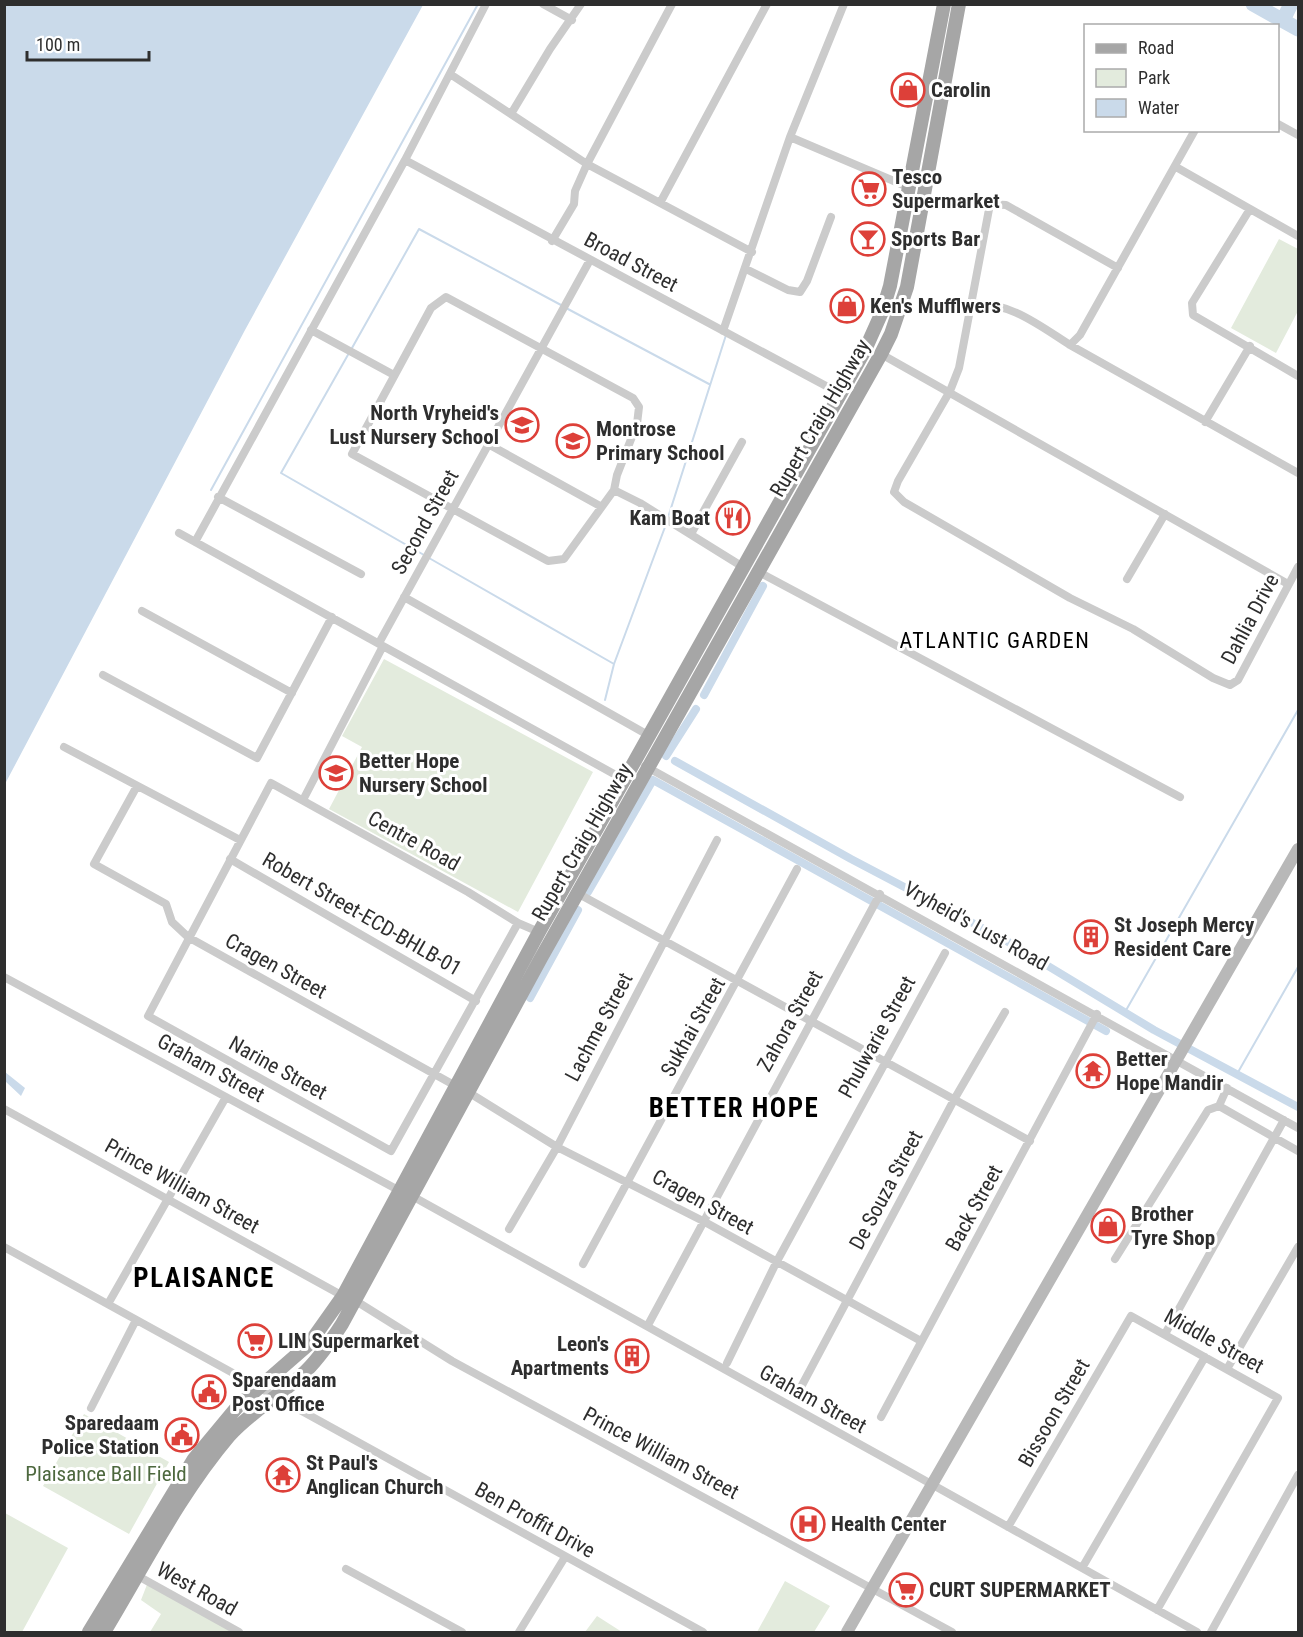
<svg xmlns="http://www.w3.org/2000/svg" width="1303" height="1637" font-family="'Roboto Condensed',sans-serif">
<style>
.green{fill:#e3ebdd}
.water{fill:#cadaea}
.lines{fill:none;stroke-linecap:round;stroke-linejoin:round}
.stream{stroke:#cadaea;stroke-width:2}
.canal{stroke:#cadaea;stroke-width:8}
.river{stroke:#cadaea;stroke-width:15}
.street{stroke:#cbcbcb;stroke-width:8}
.secondary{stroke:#b8b8b8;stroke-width:12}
.primary{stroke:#a6a6a6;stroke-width:14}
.labels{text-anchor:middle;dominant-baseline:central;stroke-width:6;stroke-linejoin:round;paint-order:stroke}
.poi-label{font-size:21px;font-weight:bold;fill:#2e2e2e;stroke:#fff;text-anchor:start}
.street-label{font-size:21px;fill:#2e2e2e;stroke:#fff}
.park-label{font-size:21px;fill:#4d683e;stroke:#fff}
.neighbourhood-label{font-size:22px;letter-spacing:1.5px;fill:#000;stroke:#fff}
.district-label{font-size:27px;font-weight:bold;letter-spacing:1.5px;fill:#000;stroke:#fff}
</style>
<rect width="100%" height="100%" fill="#fff"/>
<path class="green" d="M 1279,239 L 1298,249 L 1298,311 L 1276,353 L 1231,328 Z
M 384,659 L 593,772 L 518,912 L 329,809 L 362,747 L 342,736 Z
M 84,1414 L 169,1462 L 129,1534 L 43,1486 Z
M 5,1513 L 68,1548 L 22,1632 L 5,1632 Z
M 785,1581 L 830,1606 L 814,1632 L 757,1632 Z
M 148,1582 L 237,1632 L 150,1632 L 161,1614 L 141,1600 Z
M 597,1616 L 622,1632 L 585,1632 Z"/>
<path class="water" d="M 5,4 L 423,5 L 245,330 L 5,784 Z
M 5,1072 L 25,1088 L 21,1096 L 5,1081 Z"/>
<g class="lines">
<path class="stream" d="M 566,308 L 709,384
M 352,348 L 419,229 L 561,305
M 349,353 L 281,473 L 424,555
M 211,490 L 478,4
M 429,558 L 614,664 L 665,527 L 726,335
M 605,700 L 614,664
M 1125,1012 L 1298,710
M 1237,1074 L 1298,967"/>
<path class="canal" d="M 704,695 L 763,586
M 666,756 L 696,709
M 675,761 L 851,859 L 1005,940 L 1154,1030 L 1298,1107
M 588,892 L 653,780 L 1106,1031
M 530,998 L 578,910"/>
<path class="river" d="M 1253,4 L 1298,29
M 1283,20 L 1291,4"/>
<path class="street" d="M 543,4 L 572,20
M 450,74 L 587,164 L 752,252
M 511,114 L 550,49 L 581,4
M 1278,124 L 1298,135
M 790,137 L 908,187
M 405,160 L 841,394
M 1176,167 L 1298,236
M 660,203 L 767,4
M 1250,209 L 1192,303 L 1193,315 L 1298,376
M 552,241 L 574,204 L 575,191 L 587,164 L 672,4
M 1118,268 L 1006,205 L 990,204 L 959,368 L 950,391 L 898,481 L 894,492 L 904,502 L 1070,598 L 1133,629 L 1213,678 L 1230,685 L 1238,680 L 1298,567
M 746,269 L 788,290 L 800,292 L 807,281 L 831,217
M 446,297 L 633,398 L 639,407 L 637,424 L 617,475 L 614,490 L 564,559 L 548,561 L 352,454 L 431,308 Z
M 971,304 C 1009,301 1040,326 1070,345 L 1298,473
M 311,330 L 394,375
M 723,331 L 790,137 L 844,4
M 1070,345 L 1080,335 L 1195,130
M 881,354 L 1288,584
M 1205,422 L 1250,346
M 488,444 L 600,506
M 614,490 L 640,503 L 743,567
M 218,497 L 361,574
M 179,533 L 623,779
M 691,534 L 742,442
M 195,542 L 405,160 L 486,4
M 757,571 L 1180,797
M 1127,579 L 1165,514
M 404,597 L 648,735
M 142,611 L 292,693
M 379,643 L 590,260
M 103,675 L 257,758 L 332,617
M 64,747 L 240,840
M 645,766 L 1298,1128
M 137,786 L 94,864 L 166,904 L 172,922 L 188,937 L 454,1085
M 303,800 L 383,646
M 230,859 L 476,1001
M 577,893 L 1030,1141
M 518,923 L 391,1151 L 148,1016 L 271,783 L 468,892 L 518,923 L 539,932
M 4,977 L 400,1191
M 468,1092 L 557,1147 L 703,1221 L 921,1341
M 1219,1106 L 1298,1151
M 4,1109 L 343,1296
M 412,1196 C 675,1340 935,1487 1197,1632
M 509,1229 L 557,1147 L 717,840
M 4,1247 L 703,1632
M 1115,1259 L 1208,1110 L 1219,1106 L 1227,1088
M 583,1264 L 797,869
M 356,1301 L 452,1361 L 952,1632
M 108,1304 L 226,1097
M 648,1325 L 880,894
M 1165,1334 L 1284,1120
M 727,1363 L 776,1263 L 945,953
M 1227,1369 L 1298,1247
M 801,1387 L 955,1098 L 1005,1012
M 91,1408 L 136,1320
M 881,1417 L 1097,1014
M 1008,1527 L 1131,1316 L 1278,1398 L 1157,1610
M 1082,1568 L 1205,1357
M 346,1569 L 462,1632
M 138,1576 L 239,1632
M 519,1632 L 565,1557
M 1211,1632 L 1298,1475"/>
<path class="secondary" d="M 847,1632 L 1298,849"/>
<path class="primary" d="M 89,1632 L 194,1459 L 238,1406 L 309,1344 L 343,1296 L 539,932 L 865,350 L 882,312 L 890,286 L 944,4
M 104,1632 C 144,1566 179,1495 229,1436 C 251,1411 282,1395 306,1371 C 320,1357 331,1341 342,1324 L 541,958 L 881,354 L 891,334 L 907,287 L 959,4"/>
</g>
<defs>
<g id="shop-ring" transform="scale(1.725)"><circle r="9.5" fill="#fff" stroke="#dd4039" stroke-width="1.5"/><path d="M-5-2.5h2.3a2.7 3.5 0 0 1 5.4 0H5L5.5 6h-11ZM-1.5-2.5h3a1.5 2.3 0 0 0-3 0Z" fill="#dd4039"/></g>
<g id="supermarket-ring" transform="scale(1.725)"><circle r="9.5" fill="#fff" stroke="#dd4039" stroke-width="1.5"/><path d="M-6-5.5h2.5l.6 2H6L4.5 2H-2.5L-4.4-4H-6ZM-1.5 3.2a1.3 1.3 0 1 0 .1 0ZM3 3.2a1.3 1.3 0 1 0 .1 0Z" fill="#dd4039"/></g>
<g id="bar-ring" transform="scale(1.725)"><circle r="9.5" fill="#fff" stroke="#dd4039" stroke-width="1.5"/><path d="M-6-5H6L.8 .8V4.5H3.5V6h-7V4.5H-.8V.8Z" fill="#dd4039"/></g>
<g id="school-ring" transform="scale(1.725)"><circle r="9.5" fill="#fff" stroke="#dd4039" stroke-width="1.5"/><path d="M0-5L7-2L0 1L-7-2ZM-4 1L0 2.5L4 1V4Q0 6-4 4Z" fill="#dd4039"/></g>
<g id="restaurant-ring" transform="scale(1.725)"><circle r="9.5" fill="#fff" stroke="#dd4039" stroke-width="1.5"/><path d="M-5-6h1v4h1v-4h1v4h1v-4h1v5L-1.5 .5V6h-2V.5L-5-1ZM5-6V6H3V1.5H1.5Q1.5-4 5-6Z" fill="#dd4039"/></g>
<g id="building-ring" transform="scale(1.725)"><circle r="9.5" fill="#fff" stroke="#dd4039" stroke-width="1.5"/><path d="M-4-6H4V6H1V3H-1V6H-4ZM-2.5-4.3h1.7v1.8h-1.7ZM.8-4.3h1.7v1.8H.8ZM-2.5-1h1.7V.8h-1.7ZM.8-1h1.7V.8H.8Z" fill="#dd4039"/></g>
<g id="temple-ring" transform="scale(1.725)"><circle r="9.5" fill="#fff" stroke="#dd4039" stroke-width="1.5"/><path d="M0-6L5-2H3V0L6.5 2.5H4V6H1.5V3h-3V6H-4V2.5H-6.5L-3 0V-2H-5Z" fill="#dd4039"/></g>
<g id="civic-ring" transform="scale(1.725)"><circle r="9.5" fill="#fff" stroke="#dd4039" stroke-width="1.5"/><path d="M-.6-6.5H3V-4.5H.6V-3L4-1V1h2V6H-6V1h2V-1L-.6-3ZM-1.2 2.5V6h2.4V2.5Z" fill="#dd4039"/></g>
<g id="hospital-ring" transform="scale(1.725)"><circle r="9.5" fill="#fff" stroke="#dd4039" stroke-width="1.5"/><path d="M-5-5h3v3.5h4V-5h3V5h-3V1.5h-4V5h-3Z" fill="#dd4039"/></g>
</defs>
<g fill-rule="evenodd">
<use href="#shop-ring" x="908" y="90"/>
<use href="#supermarket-ring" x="869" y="189"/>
<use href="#bar-ring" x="868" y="239"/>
<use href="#shop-ring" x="847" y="306"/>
<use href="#school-ring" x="522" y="425"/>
<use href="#school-ring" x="573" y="441"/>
<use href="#restaurant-ring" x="733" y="518"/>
<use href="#school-ring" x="336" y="773"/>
<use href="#building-ring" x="1091" y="937"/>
<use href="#temple-ring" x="1093" y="1071"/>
<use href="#shop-ring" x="1108" y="1226"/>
<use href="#supermarket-ring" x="255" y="1341"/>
<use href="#building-ring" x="632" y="1356"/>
<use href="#civic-ring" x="209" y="1392"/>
<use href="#civic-ring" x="182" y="1435"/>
<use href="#temple-ring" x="283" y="1475"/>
<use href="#hospital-ring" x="808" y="1524"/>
<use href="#supermarket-ring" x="906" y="1590"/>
</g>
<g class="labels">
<g class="poi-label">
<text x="931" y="90">Carolin</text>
<text x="892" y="177">Tesco<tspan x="892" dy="24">Supermarket</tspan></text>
<text x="891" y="239">Sports Bar</text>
<text x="870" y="306">Ken's Mufflwers</text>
<text x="499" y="413" text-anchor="end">North Vryheid's<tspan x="499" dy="24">Lust Nursery School</tspan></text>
<text x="596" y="429">Montrose<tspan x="596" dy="24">Primary School</tspan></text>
<text x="710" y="518" text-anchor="end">Kam Boat</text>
<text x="359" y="761">Better Hope<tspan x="359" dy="24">Nursery School</tspan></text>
<text x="1114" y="925">St Joseph Mercy<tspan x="1114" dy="24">Resident Care</tspan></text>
<text x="1116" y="1059">Better<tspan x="1116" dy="24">Hope Mandir</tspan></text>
<text x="1131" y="1214">Brother<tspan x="1131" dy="24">Tyre Shop</tspan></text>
<text x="278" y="1341">LIN Supermarket</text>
<text x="609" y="1344" text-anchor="end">Leon's<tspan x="609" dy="24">Apartments</tspan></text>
<text x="232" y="1380">Sparendaam<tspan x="232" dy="24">Post Office</tspan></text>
<text x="159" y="1423" text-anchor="end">Sparedaam<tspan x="159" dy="24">Police Station</tspan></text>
<text x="306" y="1463">St Paul's<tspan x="306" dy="24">Anglican Church</tspan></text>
<text x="831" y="1524">Health Center</text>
<text x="929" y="1590">CURT SUPERMARKET</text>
</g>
<g class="street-label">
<text transform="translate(631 262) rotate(28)">Broad Street</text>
<text transform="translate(820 418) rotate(-60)">Rupert Craig Highway</text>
<text transform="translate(425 522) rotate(-61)">Second Street</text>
<text transform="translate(1250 619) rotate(-62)">Dahlia Drive</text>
<text transform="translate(414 841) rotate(29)">Centre Road</text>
<text transform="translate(582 842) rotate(-60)">Rupert Craig Highway</text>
<text transform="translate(362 914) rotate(30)">Robert Street-ECD-BHLB-01</text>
<text transform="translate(976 926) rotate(29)">Vryheid's Lust Road</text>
<text transform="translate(276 966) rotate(29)">Cragen Street</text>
<text transform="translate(790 1021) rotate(-61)">Zahora Street</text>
<text transform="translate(599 1027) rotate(-62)">Lachme Street</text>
<text transform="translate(693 1027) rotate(-61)">Sukhai Street</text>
<text transform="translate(877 1037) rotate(-61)">Phulwarie Street</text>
<text transform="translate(211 1068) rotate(29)">Graham Street</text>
<text transform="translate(278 1068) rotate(29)">Narine Street</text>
<text transform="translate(182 1186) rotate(29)">Prince William Street</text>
<text transform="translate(886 1190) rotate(-62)">De Souza Street</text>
<text transform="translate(703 1202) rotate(29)">Cragen Street</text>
<text transform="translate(974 1208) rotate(-61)">Back Street</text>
<text transform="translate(1214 1341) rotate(29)">Middle Street</text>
<text transform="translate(813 1399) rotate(29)">Graham Street</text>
<text transform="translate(1054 1413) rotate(-60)">Bissoon Street</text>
<text transform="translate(661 1453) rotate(28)">Prince William Street</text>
<text transform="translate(535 1520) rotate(29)">Ben Proffit Drive</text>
<text transform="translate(197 1589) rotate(29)">West Road</text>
</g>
<g class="park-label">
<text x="106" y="1474">Plaisance Ball Field</text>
</g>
<g class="neighbourhood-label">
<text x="995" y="640">ATLANTIC GARDEN</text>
</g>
<g class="district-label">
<text x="734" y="1108">BETTER HOPE</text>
<text x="204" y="1278">PLAISANCE</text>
</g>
</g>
<rect width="1303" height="1637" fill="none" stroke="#2e2e2e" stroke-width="12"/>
<rect x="1084" y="24" width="195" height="108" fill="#ffffff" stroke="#ababab" stroke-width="1.5"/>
<rect x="1096" y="44" width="30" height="9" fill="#a6a6a6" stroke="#ababab" stroke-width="1.5"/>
<text x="1138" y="54" font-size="18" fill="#2e2e2e">Road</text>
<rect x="1096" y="69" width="30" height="18" fill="#e3ebdd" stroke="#ababab" stroke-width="1.5"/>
<text x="1138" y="84" font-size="18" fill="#2e2e2e">Park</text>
<rect x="1096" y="99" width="30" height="18" fill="#cadaea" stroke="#ababab" stroke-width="1.5"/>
<text x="1138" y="114" font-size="18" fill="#2e2e2e">Water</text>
<path d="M27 51v9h122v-9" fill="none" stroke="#2e2e2e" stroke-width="3"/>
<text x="36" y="51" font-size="18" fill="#2e2e2e" stroke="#ffffff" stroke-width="4.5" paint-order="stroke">100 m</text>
</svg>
